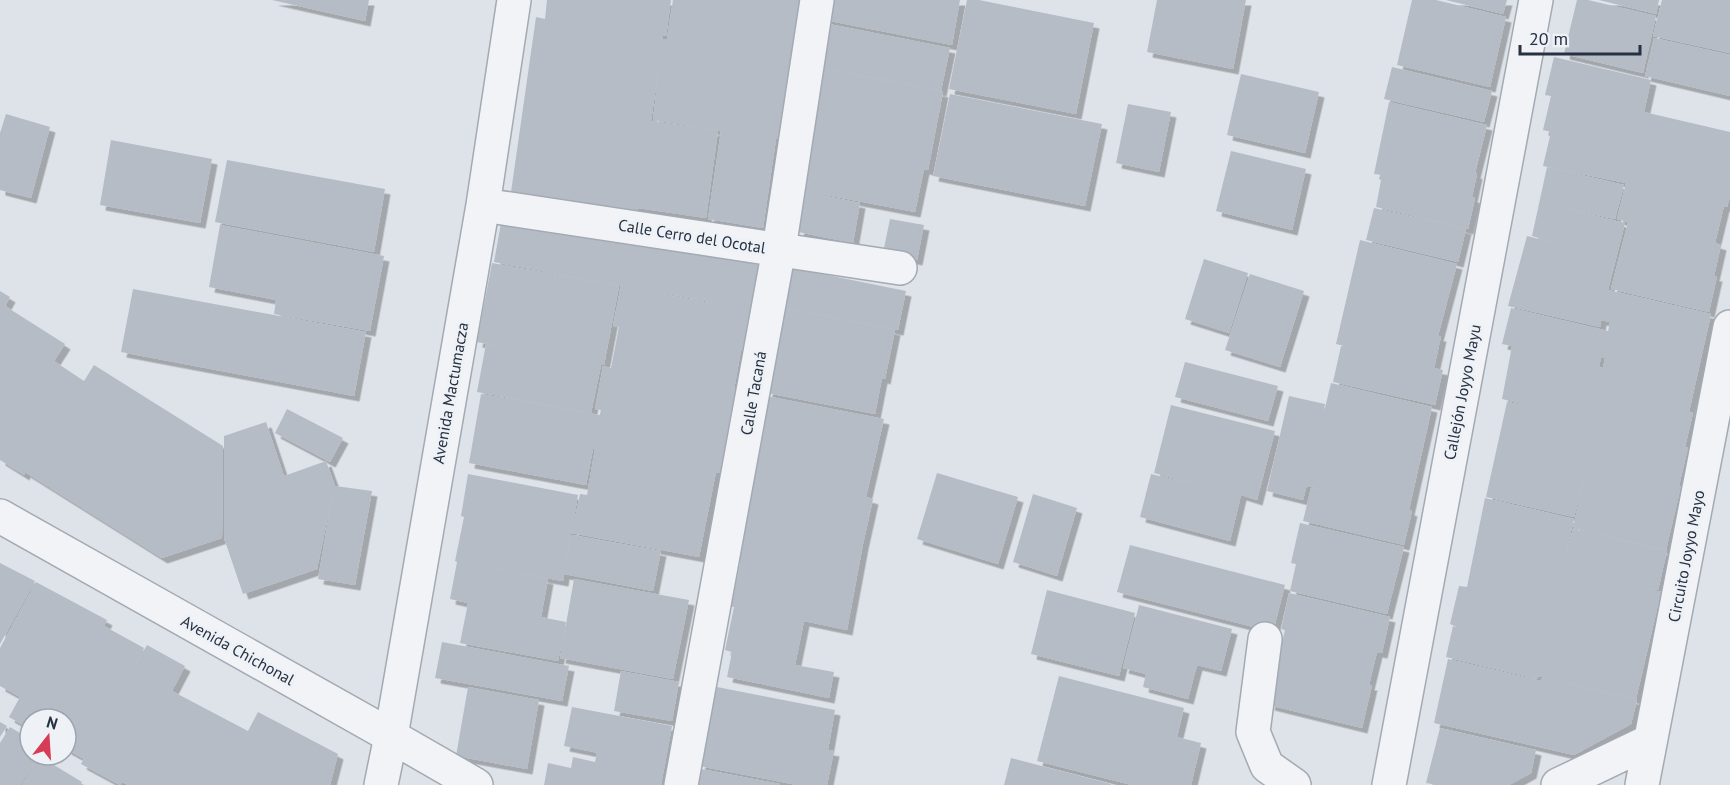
<svg xmlns="http://www.w3.org/2000/svg" width="1730" height="785" font-family="'PT Sans',sans-serif">
<style>
.building{fill:#b5bcc6;fill-rule:evenodd;filter:url(#shadow)}
.lines{fill:none;stroke-linecap:round;stroke-linejoin:round}
.minor-casing{stroke:#a3aab3;stroke-width:36}
.tertiary-casing{stroke:#a3aab3;stroke-width:36}
.minor{stroke:#f1f3f7;stroke-width:33}
.tertiary{stroke:#f1f3f7;stroke-width:33}
.labels{text-anchor:middle;dominant-baseline:central;stroke-width:6;stroke-linejoin:round;paint-order:stroke}
.street-label{font-size:16px;fill:#263141;stroke:#eef2f6}
</style>
<defs>
<filter id="shadow"><feDropShadow dx="5.5" dy="5.5" stdDeviation="0" flood-color="#0004"/></filter>
</defs>
<rect width="100%" height="100%" fill="#dee3e9"/>
<path class="building" d="M 272,0 L 369,0 L 365,21 Z
M 547,0 L 671,0 L 666,36 L 663,36 L 663,39 L 667,39 L 673,0 L 802,0 L 781,139 L 776,139 L 763,228 L 708,219 L 721,131 L 742,134 L 653,120 L 661,53 L 651,121 L 718,131 L 706,218 L 638,208 L 638,211 L 511,192 L 536,17 L 545,19 Z
M 829,0 L 960,0 L 952,45 L 825,20 Z
M 967,0 L 979,0 L 1094,23 L 1076,114 L 949,89 Z
M 1157,0 L 1246,0 L 1233,69 L 1147,52 Z
M 1412,0 L 1436,0 L 1506,17 L 1490,87 L 1397,65 Z
M 1446,0 L 1507,0 L 1503,14 Z
M 1577,0 L 1588,0 L 1656,16 L 1643,73 L 1564,54 Z
M 1599,0 L 1659,0 L 1656,14 Z
M 1662,0 L 1730,0 L 1730,53 L 1653,36 Z
M 824,23 L 950,48 L 941,91 L 815,66 Z
M 1654,38 L 1730,55 L 1730,96 L 1645,76 Z
M 1554,57 L 1651,80 L 1644,112 L 1730,132 L 1730,196 L 1727,207 L 1724,206 L 1715,243 L 1721,245 L 1714,276 L 1717,276 L 1709,312 L 1611,289 L 1628,222 L 1617,219 L 1626,183 L 1543,166 L 1551,132 L 1543,130 L 1551,96 L 1545,95 Z
M 817,67 L 943,92 L 928,170 L 924,169 L 915,212 L 795,189 Z
M 1392,67 L 1492,91 L 1484,122 L 1384,99 Z
M 1241,74 L 1319,92 L 1305,153 L 1227,135 Z
M 950,94 L 1102,124 L 1085,206 L 933,176 Z
M 1389,102 L 1487,125 L 1475,173 L 1477,174 L 1472,197 L 1475,198 L 1468,229 L 1376,207 L 1382,175 L 1374,174 Z
M 1128,104 L 1171,112 L 1159,172 L 1116,163 Z
M 6,114 L 50,127 L 31,198 L 0,190 L 0,133 Z
M 111,140 L 212,159 L 200,223 L 100,205 Z
M 1231,151 L 1306,169 L 1292,230 L 1216,211 Z
M 227,160 L 385,189 L 374,252 L 215,222 Z
M 1547,167 L 1624,185 L 1615,219 L 1549,205 L 1625,223 L 1608,290 L 1711,314 L 1689,412 L 1693,413 L 1685,447 L 1688,447 L 1679,486 L 1681,486 L 1666,550 L 1573,528 L 1586,471 L 1574,517 L 1486,497 L 1507,402 L 1538,408 L 1502,399 L 1512,346 L 1502,344 L 1511,308 L 1608,331 L 1610,322 L 1601,320 L 1600,327 L 1508,306 L 1527,236 L 1563,245 L 1532,236 ZM 1601,357 L 1605,358 L 1603,368 L 1589,365 L 1599,367 Z
M 806,192 L 860,203 L 853,243 L 798,232 Z
M 1374,208 L 1466,229 L 1458,262 L 1366,240 Z
M 890,219 L 924,225 L 917,260 L 883,253 Z
M 501,223 L 592,239 L 593,234 L 761,265 L 745,351 L 741,350 L 734,390 L 686,381 L 738,391 L 721,473 L 716,472 L 699,557 L 572,533 L 580,494 L 587,495 L 595,449 L 593,449 L 586,485 L 469,463 L 481,394 L 600,415 L 601,410 L 595,409 L 603,366 L 611,368 L 619,327 L 613,326 L 621,286 L 494,262 ZM 663,293 L 715,303 L 715,304 L 662,294 Z
M 220,225 L 384,256 L 370,331 L 274,314 L 276,300 L 209,287 Z
M 1360,240 L 1457,264 L 1438,336 L 1441,336 L 1434,368 L 1443,370 L 1435,405 L 1333,382 L 1341,346 L 1354,348 L 1336,344 Z
M 1204,259 L 1248,273 L 1229,333 L 1185,319 Z
M 492,263 L 619,286 L 604,365 L 601,365 L 591,413 L 477,392 L 486,344 L 594,363 L 477,342 Z
M 783,266 L 906,291 L 898,330 L 775,306 Z
M 1250,274 L 1304,291 L 1280,367 L 1225,350 Z
M 133,289 L 366,332 L 354,396 L 121,352 Z
M 0,291 L 10,297 L 5,306 L 65,344 L 54,361 L 84,381 L 94,365 L 223,446 L 222,538 L 162,558 L 25,472 L 24,475 L 0,460 Z
M 772,306 L 895,330 L 885,379 L 882,378 L 875,414 L 767,393 Z
M 1185,362 L 1278,386 L 1268,421 L 1175,397 Z
M 1331,383 L 1432,407 L 1409,510 L 1412,511 L 1404,545 L 1303,521 L 1311,488 L 1324,490 L 1307,486 L 1310,473 L 1303,500 L 1267,491 L 1289,396 L 1325,404 L 1322,420 Z
M 761,395 L 884,419 L 866,497 L 873,499 L 863,544 L 847,630 L 804,621 L 795,665 L 834,672 L 829,698 L 727,677 L 732,652 L 725,650 L 734,607 L 731,607 L 740,563 L 737,562 Z
M 1171,405 L 1275,431 L 1257,500 L 1241,495 L 1230,541 L 1140,517 L 1151,474 L 1206,487 L 1154,473 Z
M 287,409 L 343,438 L 330,462 L 275,433 Z
M 266,422 L 284,476 L 326,461 L 335,486 L 372,491 L 355,585 L 318,579 L 334,487 L 317,569 L 243,594 L 224,538 L 224,436 Z
M 937,473 L 1018,497 L 998,564 L 917,539 Z
M 468,474 L 578,495 L 565,568 L 572,535 L 661,551 L 653,591 L 564,574 L 563,581 L 464,563 L 548,579 L 541,617 L 566,622 L 558,661 L 460,643 L 468,603 L 450,599 L 457,562 L 455,561 L 464,517 L 461,516 Z
M 1033,494 L 1077,508 L 1057,576 L 1013,562 Z
M 1485,498 L 1574,519 L 1561,572 L 1573,529 L 1667,551 L 1658,590 L 1645,588 L 1661,592 L 1636,699 L 1538,676 L 1537,679 L 1446,657 L 1453,626 L 1460,628 L 1450,624 L 1459,586 L 1467,587 Z
M 1300,523 L 1404,547 L 1387,614 L 1290,591 L 1296,564 L 1291,563 Z
M 1130,545 L 1285,585 L 1273,632 L 1117,592 Z
M 0,563 L 35,581 L 0,644 Z
M 574,579 L 689,600 L 673,679 L 560,658 Z
M 36,582 L 107,620 L 104,626 L 144,648 L 125,683 L 147,645 L 185,666 L 172,691 L 248,731 L 258,712 L 338,754 L 330,785 L 128,785 L 122,782 L 120,785 L 81,764 L 84,759 L 66,749 L 66,719 L 30,719 L 30,729 L 9,717 L 20,697 L 0,686 L 0,648 Z
M 1047,590 L 1135,613 L 1119,676 L 1031,654 Z
M 1289,593 L 1390,617 L 1382,653 L 1377,652 L 1369,685 L 1372,685 L 1362,728 L 1269,705 L 1279,663 L 1277,663 L 1285,630 L 1281,629 Z
M 1139,605 L 1232,629 L 1221,671 L 1197,665 L 1188,699 L 1143,687 L 1146,674 L 1123,668 Z
M 442,642 L 569,666 L 562,701 L 435,678 Z
M 1448,659 L 1541,681 L 1542,678 L 1637,700 L 1631,724 L 1574,755 L 1434,723 Z
M 621,671 L 679,682 L 672,721 L 614,711 Z
M 1059,676 L 1184,708 L 1177,737 L 1201,743 L 1191,785 L 1132,785 L 1037,761 Z
M 468,687 L 539,700 L 527,769 L 456,756 Z
M 717,687 L 835,710 L 828,750 L 834,751 L 827,785 L 797,785 L 699,766 Z
M 572,707 L 672,726 L 661,785 L 544,785 L 548,763 L 571,768 L 573,757 L 595,762 L 597,753 L 623,758 L 564,746 Z
M 0,722 L 7,726 L 0,737 Z
M 10,727 L 30,739 L 30,755 L 39,755 L 20,785 L 0,785 L 0,743 Z
M 1440,728 L 1536,750 L 1531,773 L 1509,785 L 1437,785 L 1426,783 Z
M 39,756 L 82,782 L 80,785 L 22,785 Z
M 1011,758 L 1111,784 L 1111,785 L 1004,785 Z
M 696,768 L 780,784 L 780,785 L 692,785 Z"/>
<g class="lines">
<g class="minor-casing">
<path id="minor" d="M 483,205 L 900,268
M 1265,639 L 1253,732 L 1267,766 L 1294,785
M 476,785 L 391,736 L 483,205 L 514,0
M 681,785 L 779,249 L 817,0
M 1389,785 L 1536,0
M 1558,785 L 1650,741
M 1642,785 L 1730,327"/>
</g>
<g class="tertiary-casing">
<path id="tertiary" d="M 0,516 L 391,736 L 381,785"/>
</g>
<use href="#minor" class="minor"/>
<use href="#tertiary" class="tertiary"/>
</g>
<g class="labels">
<g class="street-label">
<text transform="translate(692 236) rotate(9)">Calle Cerro del Ocotal</text>
<text transform="translate(1462 392) rotate(-79)">Callejón Joyyo Mayu</text>
<text transform="translate(450 393) rotate(-80)">Avenida Mactumacza</text>
<text transform="translate(753 393) rotate(-80)">Calle Tacaná</text>
<text transform="translate(1686 556) rotate(-79)">Circuito Joyyo Mayo</text>
<text transform="translate(238 650) rotate(29)">Avenida Chichonal</text>
</g>
</g>
<g transform="translate(48 737) rotate(17)"><circle r="28" fill="#eef2f6" stroke="#9ea5ae" stroke-width="1.5"/>
<path d="M0-4.5L10 22L0 15L-10 22Z" fill="#d73b55"/>
<text y="-9" font-size="16" font-weight="bold" text-anchor="middle" fill="#263141">N</text>
</g>
<path d="M1520 45v9h120v-9" fill="none" stroke="#263141" stroke-width="3"/>
<text x="1529" y="45" font-size="18" fill="#263141" stroke="#eef2f6" stroke-width="4.5" paint-order="stroke">20 m</text>
</svg>
